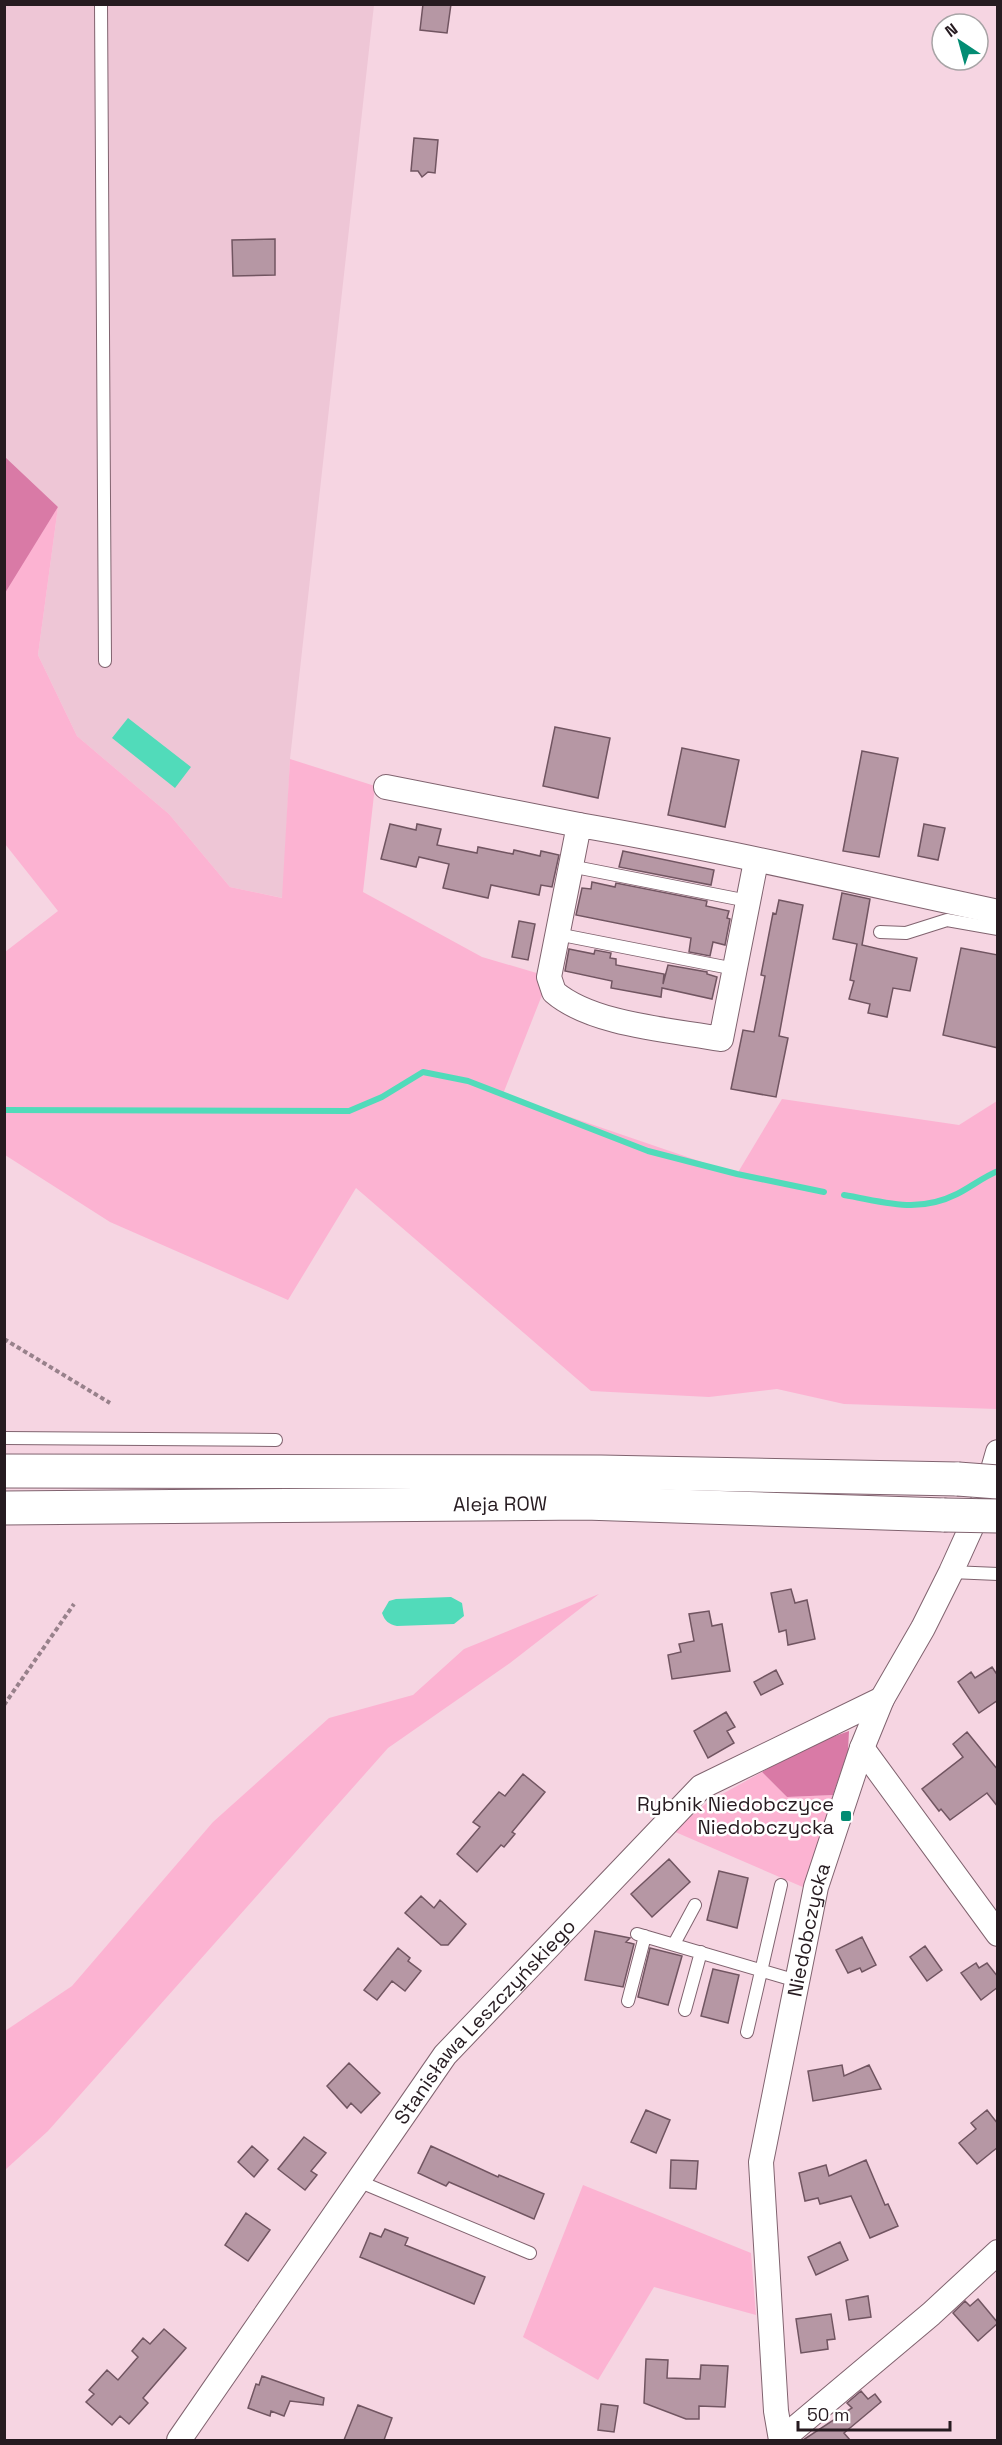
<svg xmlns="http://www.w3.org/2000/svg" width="1002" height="2445" font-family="'Space Grotesk',sans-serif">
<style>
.built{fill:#eec6d6}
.green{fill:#fcb3d2}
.forest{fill:#d97aa6}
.water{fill:#51dbba}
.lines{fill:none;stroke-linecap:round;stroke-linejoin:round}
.stream{stroke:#51dbba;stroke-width:6}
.building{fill:#b697a4;stroke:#715561;stroke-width:1.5}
.service-casing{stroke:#80636f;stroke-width:14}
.minor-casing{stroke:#80636f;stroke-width:26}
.primary-casing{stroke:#80636f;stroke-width:35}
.path{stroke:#98818b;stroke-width:4;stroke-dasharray:4.5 3;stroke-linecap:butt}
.service{stroke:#fff;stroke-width:12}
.minor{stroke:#fff;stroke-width:24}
.primary{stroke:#fff;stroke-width:33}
.primary-bridge-casing{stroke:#80636f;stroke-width:35;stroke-linecap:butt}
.primary-bridge{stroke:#fff;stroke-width:33}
.poi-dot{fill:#038c73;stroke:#fff;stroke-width:2}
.labels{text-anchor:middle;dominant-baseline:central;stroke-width:5;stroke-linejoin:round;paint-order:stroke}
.street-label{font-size:20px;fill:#261b20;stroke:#fff}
.poi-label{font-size:20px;fill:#261b20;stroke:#fff;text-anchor:end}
</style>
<rect width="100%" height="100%" fill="#f6d5e2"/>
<path class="built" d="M 5,5 L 374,5 L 290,759 L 283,898 L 230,887 L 169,814 L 77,736 L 38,655 L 58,507 L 5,460 Z"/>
<path class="green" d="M 58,507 L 38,655 L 77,736 L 169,814 L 230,887 L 282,898 L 290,759 L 375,786 L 363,892 L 482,957 L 540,974 L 544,990 L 503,1094 L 737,1174 L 782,1099 L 959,1125 L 997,1101 L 997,1409 L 844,1404 L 777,1389 L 709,1397 L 591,1391 L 356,1188 L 288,1300 L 110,1222 L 5,1155 L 5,952 L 58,911 L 5,844 L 4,593 Z
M 599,1594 L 510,1663 L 388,1748 L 48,2131 L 5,2170 L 5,2031 L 72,1986 L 213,1822 L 329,1718 L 413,1695 L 464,1649 Z
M 762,1772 L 787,1797 L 833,1795 L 805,1888 L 673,1831 L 708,1802 Z
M 583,2185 L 751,2253 L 756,2315 L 654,2287 L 598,2380 L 523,2337 Z"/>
<path class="forest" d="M 5,457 L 58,507 L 5,593 Z
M 849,1731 L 848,1751 L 833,1795 L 787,1797 L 762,1772 L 799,1749 Z"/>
<path class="water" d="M 128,718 L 191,767 L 175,788 L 112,738 Z
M 451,1597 L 462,1603 L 464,1616 L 454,1624 L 397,1626 C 388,1624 385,1621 382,1613 L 389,1601 L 396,1599 Z"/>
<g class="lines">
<path class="stream" d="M 4,1110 L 349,1111 L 382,1097 L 423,1072 L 468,1081 L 648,1151 L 737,1174 L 824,1192
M 844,1195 C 886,1202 917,1214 957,1194 C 971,1187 983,1177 998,1171"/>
</g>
<path class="building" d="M 423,4 L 451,4 L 447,33 L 420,30 Z
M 414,138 L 438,140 L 435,173 L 428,172 L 422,177 L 418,171 L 411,171 Z
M 275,239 L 275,275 L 233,276 L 232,240 Z
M 555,727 L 610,738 L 598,798 L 543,786 Z
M 682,748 L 739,760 L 725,827 L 668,815 Z
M 862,751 L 898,758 L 879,857 L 843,851 Z
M 390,824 L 416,830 L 417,824 L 441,829 L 437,845 L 477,853 L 478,847 L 513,854 L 514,850 L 540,856 L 541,851 L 559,855 L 552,887 L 541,885 L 539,895 L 491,885 L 488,898 L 443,888 L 449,864 L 419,857 L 416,867 L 381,859 Z
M 924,824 L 945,828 L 938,860 L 918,856 Z
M 623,851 L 714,870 L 711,885 L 619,867 Z
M 592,882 L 615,887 L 616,883 L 707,901 L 706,906 L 729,911 L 727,918 L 730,919 L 725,945 L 713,942 L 710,956 L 689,952 L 691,938 L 576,915 L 582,888 L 591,889 Z
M 842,893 L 870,899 L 862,945 L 917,958 L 910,991 L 893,988 L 887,1017 L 868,1013 L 870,1004 L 849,999 L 854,981 L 850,980 L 857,944 L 833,939 Z
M 779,900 L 803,905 L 779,1036 L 788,1038 L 776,1097 L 731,1089 L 743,1030 L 754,1032 L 765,976 L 761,975 L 773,913 L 776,914 Z
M 519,921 L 535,924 L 528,960 L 512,957 Z
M 961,948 L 998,955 L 998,1048 L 943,1035 Z
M 569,949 L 594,954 L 595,950 L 611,953 L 610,958 L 616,959 L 616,965 L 664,974 L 663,984 L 668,965 L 707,972 L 707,974 L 717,977 L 712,999 L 662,988 L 661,997 L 611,988 L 612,981 L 565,971 Z
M 791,1589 L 795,1603 L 807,1600 L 815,1639 L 788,1645 L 786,1630 L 779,1632 L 771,1593 Z
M 709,1611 L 712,1626 L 722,1624 L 730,1671 L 672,1679 L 668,1655 L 681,1652 L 679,1644 L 694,1641 L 689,1614 Z
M 992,1667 L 998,1676 L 998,1700 L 979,1713 L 958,1682 L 971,1672 L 975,1678 Z
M 776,1670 L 783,1684 L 761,1695 L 754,1682 Z
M 726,1712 L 735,1727 L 727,1731 L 734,1743 L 708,1758 L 694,1731 Z
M 967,1732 L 998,1770 L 998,1807 L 987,1793 L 950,1820 L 941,1809 L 939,1811 L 922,1789 L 963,1757 L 953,1744 Z
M 523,1774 L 545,1792 L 512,1832 L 515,1834 L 504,1847 L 501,1845 L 477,1872 L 457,1854 L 480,1827 L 473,1822 L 499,1792 L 505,1796 Z
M 669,1859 L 690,1882 L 652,1917 L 631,1894 Z
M 719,1871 L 748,1878 L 737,1928 L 707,1920 Z
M 421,1896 L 434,1908 L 440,1900 L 466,1924 L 448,1945 L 441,1945 L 405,1913 Z
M 595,1931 L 630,1938 L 626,1942 L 634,1944 L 623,1987 L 585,1980 Z
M 862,1937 L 876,1965 L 862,1972 L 860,1968 L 848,1973 L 836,1950 Z
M 925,1946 L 942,1970 L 927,1981 L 910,1957 Z
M 398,1948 L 410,1958 L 408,1961 L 421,1971 L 405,1991 L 392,1981 L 377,2000 L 364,1990 Z
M 650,1948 L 682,1956 L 668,2005 L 638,1997 Z
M 976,1963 L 979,1968 L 987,1963 L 998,1977 L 998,1987 L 981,2000 L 961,1973 Z
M 713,1969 L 739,1975 L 728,2023 L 701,2016 Z
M 349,2063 L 380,2093 L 361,2113 L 351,2103 L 347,2108 L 327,2086 Z
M 842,2065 L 844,2076 L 869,2065 L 881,2089 L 813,2101 L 808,2071 Z
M 646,2110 L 670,2120 L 656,2153 L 631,2142 Z
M 987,2110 L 998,2124 L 998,2147 L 977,2164 L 959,2143 L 976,2129 L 971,2123 Z
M 304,2137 L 326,2153 L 311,2171 L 317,2175 L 305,2190 L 278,2169 Z
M 252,2146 L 268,2160 L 254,2177 L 238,2162 Z
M 431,2146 L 498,2177 L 499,2175 L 544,2194 L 534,2219 L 449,2182 L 446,2186 L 418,2173 Z
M 671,2160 L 698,2161 L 696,2189 L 670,2188 Z
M 866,2160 L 885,2205 L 888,2204 L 898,2226 L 870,2238 L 851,2196 L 820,2204 L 818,2198 L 805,2201 L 799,2173 L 826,2165 L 829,2176 Z
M 246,2213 L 270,2230 L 248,2261 L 225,2245 Z
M 385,2229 L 408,2238 L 405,2245 L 485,2277 L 474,2304 L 360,2257 L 370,2233 L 381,2237 Z
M 840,2242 L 848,2260 L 816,2275 L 808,2257 Z
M 868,2296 L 871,2317 L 849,2320 L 846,2300 Z
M 978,2299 L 998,2323 L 978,2341 L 953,2313 L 965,2301 L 970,2306 Z
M 831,2314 L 835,2339 L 827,2340 L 828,2349 L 801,2353 L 796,2319 Z
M 164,2329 L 186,2348 L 143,2398 L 148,2403 L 129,2424 L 120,2416 L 112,2425 L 86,2402 L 94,2394 L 89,2390 L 107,2370 L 118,2380 L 138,2357 L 132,2351 L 143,2338 L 150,2344 Z
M 646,2359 L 668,2360 L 667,2378 L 700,2379 L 701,2365 L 728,2366 L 725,2407 L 699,2406 L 699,2419 L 686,2419 L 644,2403 Z
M 262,2376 L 324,2398 L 323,2405 L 290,2401 L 284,2416 L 271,2411 L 270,2416 L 248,2408 L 256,2384 L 259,2385 Z
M 861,2391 L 868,2399 L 875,2394 L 881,2402 L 844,2433 L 850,2440 L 803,2440 L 852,2408 L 847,2403 Z
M 601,2404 L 618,2406 L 614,2432 L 598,2430 Z
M 358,2405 L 392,2418 L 384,2440 L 344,2440 Z"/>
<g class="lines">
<g class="service-casing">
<path id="service" d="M 101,4 L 105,661
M 570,866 L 748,901
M 880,932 L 906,933 L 947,920 L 998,929
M 557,934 L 735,969
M 4,1438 L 276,1440
M 951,1572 L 998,1574
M 637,1934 L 797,1981
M 674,1944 L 695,1905
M 628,2001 L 645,1936
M 685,2010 L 701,1952
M 747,2032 L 781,1885
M 358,2181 L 530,2253"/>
</g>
<g class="minor-casing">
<g id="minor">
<path d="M 386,787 L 579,825"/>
<path d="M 756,861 L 721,1039 C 672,1030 592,1025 554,992 L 549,977 L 579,825 C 719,849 858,882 998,912"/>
<path d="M 862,1748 L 998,1934"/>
<path id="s1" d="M 179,2440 L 445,2055 L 701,1787 L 882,1699"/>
<path id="s2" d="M 781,2440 L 776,2411 L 761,2162 L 816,1887 L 862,1748 L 882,1699 L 923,1628 L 951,1572 L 985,1497 L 998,1452"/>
<path d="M 781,2440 L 931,2314 L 998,2252"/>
</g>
</g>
<g class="primary-casing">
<g id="primary">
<path d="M 4,1471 L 601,1472 L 958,1479"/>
<path id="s3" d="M 4,1508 L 585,1503 L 944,1515"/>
</g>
</g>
<path class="path" d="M 4,1339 L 110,1403
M 4,1705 L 74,1604"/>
<use href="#service" class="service"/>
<use href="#minor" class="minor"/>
<use href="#primary" class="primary"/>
<g class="primary-bridge-casing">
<path id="primary-bridge" d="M 958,1479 L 998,1482
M 944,1515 L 998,1516"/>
</g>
<use href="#primary-bridge" class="primary-bridge"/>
</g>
<rect class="poi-dot" x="840" y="1810" width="12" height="12" rx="3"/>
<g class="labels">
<g class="street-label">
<text stroke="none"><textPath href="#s3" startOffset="496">Aleja ROW</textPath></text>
<text stroke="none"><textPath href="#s2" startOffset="516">Niedobczycka</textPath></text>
<text stroke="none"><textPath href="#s1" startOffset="519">Stanisława Leszczyńskiego</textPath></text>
</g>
<g class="poi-label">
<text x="834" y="1804">Rybnik Niedobczyce<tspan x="834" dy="23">Niedobczycka</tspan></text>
</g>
</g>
<rect width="1002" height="2445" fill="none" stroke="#261b20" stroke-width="12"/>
<g transform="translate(960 42) rotate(324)"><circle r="28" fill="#ffffff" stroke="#a8a4a6" stroke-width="1.5"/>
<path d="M0-4.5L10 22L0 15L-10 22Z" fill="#038c73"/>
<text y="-9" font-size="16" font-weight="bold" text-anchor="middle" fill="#261b20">N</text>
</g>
<path d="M798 2421v9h152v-9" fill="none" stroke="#261b20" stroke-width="3"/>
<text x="807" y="2421" font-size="18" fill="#261b20" stroke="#ffffff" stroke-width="4.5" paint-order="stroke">50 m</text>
</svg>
